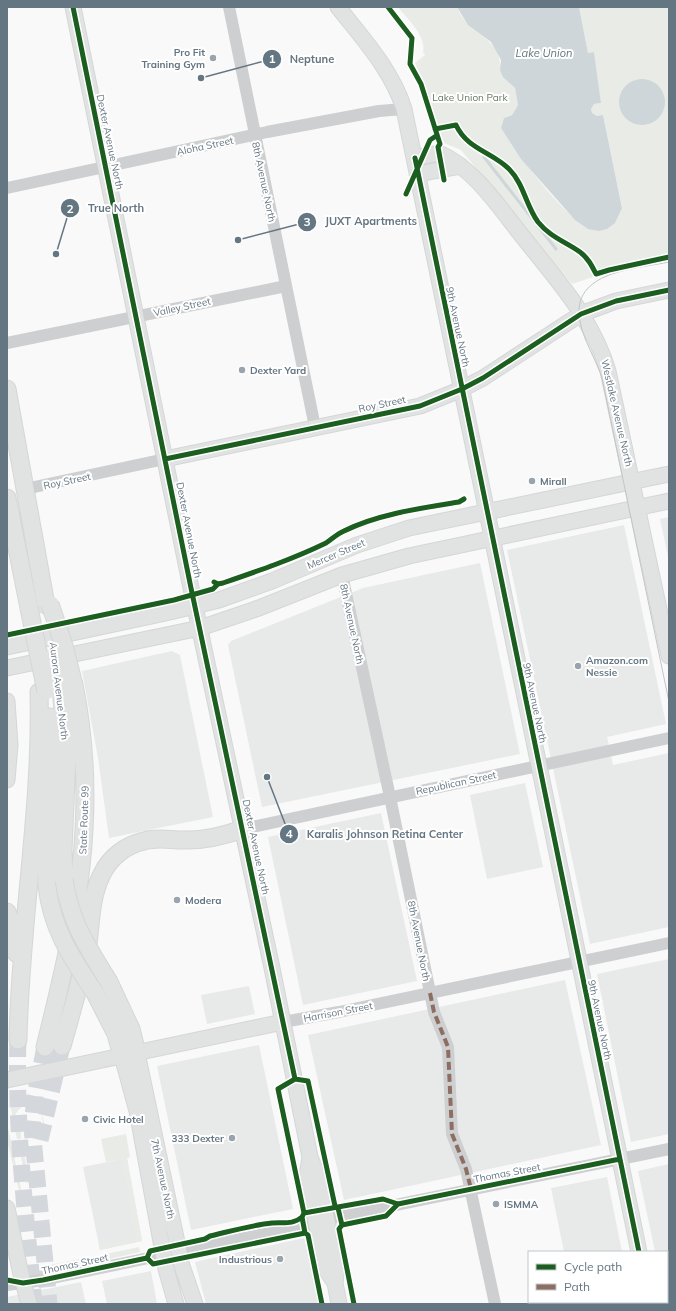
<svg xmlns="http://www.w3.org/2000/svg" width="676" height="1311" font-family="Mulish,sans-serif">
<style>
.built{fill:#e8e9e9}
.green{fill:#e8ebe6}
.water{fill:#ced6d9}
.lines{fill:none;stroke-linecap:round;stroke-linejoin:round}
.stream{stroke:#ced6d9;stroke-width:3}
.highway-tunnel{stroke:#d4d8dc;stroke-width:17;stroke-dasharray:17 8;stroke-linecap:butt}
.major-casing{stroke:#d5d6d7;stroke-width:17}
.highway-casing{stroke:#d5d6d6;stroke-width:19}
.minor{stroke:#cecfd0;stroke-width:12}
.major{stroke:#e1e2e2;stroke-width:15}
.highway{stroke:#e1e2e2;stroke-width:17}
.tram{stroke:#c3c5c6;stroke-width:1}
.highway-bridge-casing{stroke:#d5d6d6;stroke-width:19;stroke-linecap:butt}
.highway-bridge{stroke:#e1e2e2;stroke-width:17}
.quiet{stroke:#8d6e63;stroke-width:4;stroke-dasharray:8 4;stroke-linecap:butt}
.cycleway-casing{stroke:#fff;stroke-width:8}
.cycleway{stroke:#1b5e20;stroke-width:5}
.poi-dot{fill:#99a4ac;stroke:#fff;stroke-width:1.5}
.labels{text-anchor:middle;dominant-baseline:central;stroke-width:4;stroke-linejoin:round;paint-order:stroke}
.poi-label{font-size:10px;font-weight:bold;fill:#657683;stroke:#fff;text-anchor:start}
.park-label{font-size:10px;fill:#687a64;stroke:#fff}
.street-label{font-size:10px;fill:#657683;stroke:#fff}
.water-label{font-size:11px;font-style:italic;fill:#60757c;stroke:#fff}
.leader{fill:none;stroke:#657683;stroke-width:1.5}
.callout-dot{fill:#657683;stroke:#fff;stroke-width:1.5}
.mark-label{font-size:12px;text-anchor:middle;font-weight:bold;fill:#fff}
.callout-label{font-size:11px;text-anchor:middle;font-weight:bold;fill:#657683;stroke:#fff;stroke-width:4;stroke-linejoin:round;paint-order:stroke}
</style>
<rect width="100%" height="100%" fill="#f9f9f9"/>
<path class="built" d="M 669,517 L 669,561 L 660,519 Z
M 624,525 L 666,724 L 607,737 L 613,765 L 669,753 L 669,927 L 590,944 L 507,550 Z
M 480,563 L 520,754 L 262,807 L 228,645 L 231,641 L 363,588 Z
M 172,651 L 180,655 L 213,817 L 109,838 L 98,758 L 82,671 Z
M 525,783 L 543,867 L 487,879 L 470,795 Z
M 381,813 L 417,981 L 303,1005 L 268,837 Z
M 669,959 L 669,1134 L 631,1142 L 597,974 Z
M 565,980 L 601,1145 L 344,1200 L 308,1035 Z
M 249,986 L 255,1014 L 207,1024 L 201,995 Z
M 259,1045 L 293,1209 L 191,1230 L 157,1066 Z
M 127,1158 L 142,1241 L 100,1250 L 83,1167 Z
M 669,1164 L 669,1304 L 666,1304 L 667,1252 L 655,1252 L 638,1171 Z
M 607,1177 L 622,1252 L 564,1252 L 551,1188 Z
M 304,1238 L 320,1304 L 206,1304 L 195,1262 Z
M 151,1271 L 157,1304 L 107,1304 L 102,1281 Z
M 81,1282 L 86,1304 L 7,1304 L 7,1297 Z"/>
<path class="green" d="M 398,7 L 457,7 C 467,34 503,38 500,70 L 515,88 L 518,105 L 512,115 L 504,118 L 501,128 C 522,160 557,208 588,229 L 622,207 L 603,115 L 597,116 L 592,113 L 591,109 L 594,104 L 601,103 L 594,52 L 588,53 L 579,7 L 669,7 L 669,259 L 605,273 L 572,284 L 461,150 L 444,143 L 425,85 L 415,63 L 425,55 L 423,52 C 427,36 407,19 398,7 Z
M 39,1097 L 46,1133 L 40,1135 C 45,1124 43,1107 34,1099 Z
M 25,1100 L 24,1106 C 13,1111 12,1124 21,1131 L 21,1139 L 17,1139 L 10,1104 Z
M 7,1123 L 23,1198 L 21,1199 L 7,1140 Z
M 126,1134 L 130,1157 L 127,1158 L 142,1241 L 100,1250 L 99,1246 L 136,1238 L 128,1198 L 123,1159 L 106,1162 L 101,1139 Z
M 19,1147 L 23,1147 L 29,1182 L 26,1183 Z
M 139,1247 L 140,1252 L 105,1260 L 101,1255 Z
M 90,1257 L 91,1263 L 46,1272 L 45,1266 Z"/>
<path class="water" d="M 457,7 L 579,7 L 588,53 L 594,52 L 601,103 L 594,104 L 591,109 L 592,113 L 597,116 L 603,115 L 622,208 L 615,223 L 607,229 L 599,231 L 588,229 L 575,220 L 521,159 L 501,128 L 504,118 L 512,115 L 518,105 L 515,88 L 503,77 L 500,70 L 501,60 L 491,42 L 468,25 Z
M619 102a23 23 0 1 1 46 0a23 23 0 1 1-46 0Z"/>
<g class="lines">
<path class="stream" d="M 484,157 L 556,249"/>
<path class="highway-tunnel" d="M 18,1040 C 15,1128 26,1216 34,1304
M 45,1047 L 35,1096 L 32,1128 L 49,1304
M 40,1140 L 62,1046"/>
<g class="major-casing">
<path id="major" d="M 73,7 L 191,588 L 272,968 L 310,1157 L 317,1175 L 337,1267 L 335,1283 L 339,1304
M 338,7 C 363,39 392,70 404,109 L 639,1252
M 415,158 L 439,153 C 475,168 503,213 527,242 C 545,265 565,288 581,313 C 592,331 602,350 608,371 L 669,656
M 418,174 L 461,166
M 165,459 L 420,406 L 462,389 L 483,378 L 581,314 L 616,301 L 669,290
M 7,647 L 170,612 L 219,600 L 272,581 L 357,545 L 409,528 L 669,474
M 7,668 L 200,628 L 256,609 L 342,575 L 409,556 L 669,501
M 7,701 L 10,745 L 7,780
M 137,1053 L 182,1266 L 195,1304
M 122,1056 L 137,1111 L 166,1269 L 176,1304
M 7,1080 L 283,1022
M 310,1157 L 307,1177 L 325,1268 L 335,1283
M 7,1208 L 20,1270 L 29,1304
M 649,1302 L 649,1304"/>
</g>
<g class="highway-casing">
<path id="highway" d="M 7,389 L 46,605
M 7,498 L 29,608
M 61,688 L 67,757 L 63,850 L 64,880
M 47,886 C 45,829 59,773 50,717
M 7,912 L 12,926 L 16,953
M 109,982 L 131,1029 L 137,1053
M 95,993 L 116,1034 L 122,1056
M 18,1040 C 20,923 42,809 39,692
M 62,1046 C 71,1015 80,983 87,951 C 91,926 90,897 102,874 C 110,857 126,845 144,841 C 157,837 170,840 183,840 C 204,841 223,836 243,829
M 45,1047 C 76,923 100,813 74,685"/>
</g>
<path class="minor" d="M 229,7 L 315,427
M 7,188 L 267,132 L 379,111 L 404,109
M 7,343 L 286,286
M 25,489 L 165,459
M 342,575 L 390,797 L 434,1012 L 448,1047 L 452,1134 L 466,1169 L 495,1304
M 243,829 L 669,738
M 283,1022 L 339,1012 L 669,943
M 327,1219 L 669,1149
M 179,1251 L 316,1224
M 7,1285 L 43,1280 L 163,1255"/>
<use href="#major" class="major"/>
<use href="#highway" class="highway"/>
<path class="tram" d="M 669,262 C 636,269 570,271 580,321 C 583,340 596,359 602,378 L 669,702"/>
<g class="highway-bridge-casing">
<path id="highway-bridge" d="M 50,604 L 64,646 L 74,685
M 29,608 L 46,691
M 55,653 L 61,688
M 64,880 C 71,924 87,946 109,982
M 47,886 C 52,929 71,957 95,993"/>
</g>
<use href="#highway-bridge" class="highway-bridge"/>
<path class="quiet" d="M 430,993 L 434,1012 L 448,1047 L 452,1134 L 466,1169 L 471,1189"/>
<g class="cycleway-casing">
<path id="cycleway" d="M 73,7 L 191,588 L 295,1079
M 388,7 L 412,38 L 410,64 L 421,84 L 440,144 L 438,147 L 444,180
M 435,129 L 456,125 C 467,149 492,152 509,169 C 524,184 526,206 538,222 C 550,237 566,242 580,252 C 588,258 592,266 596,274 L 609,270 L 669,257
M 415,158 L 639,1252
M 406,194 L 430,140 L 436,136
M 165,459 L 420,406 L 462,389 L 483,378 L 581,314 L 616,301 L 669,290
M 214,582 L 218,584 L 223,583 C 258,571 293,559 326,543 C 332,539 337,534 344,531 C 378,514 422,508 459,502 L 464,499
M 7,635 L 174,600 L 213,589 L 218,584
M 338,1208 L 342,1225 L 339,1229 L 354,1304
M 304,1213 L 383,1199 L 398,1204 L 620,1159
M 342,1225 L 386,1216 L 398,1204
M 147,1258 L 150,1251 L 205,1239 L 210,1236 C 231,1231 252,1225 272,1223 C 283,1222 293,1225 302,1217
M 147,1258 L 153,1264 L 305,1233
M 7,1280 L 23,1283 L 43,1280 L 147,1258
M 322,1304 L 308,1235 L 305,1233 L 302,1217 L 304,1213 L 278,1089 L 295,1079 L 308,1081 L 335,1206"/>
</g>
<use href="#cycleway" class="cycleway"/>
</g>
<g class="poi-dot">
<circle cx="213" cy="58" r="4"/>
<circle cx="242" cy="370" r="4"/>
<circle cx="532" cy="481" r="4"/>
<circle cx="578" cy="666" r="4"/>
<circle cx="177" cy="900" r="4"/>
<circle cx="85" cy="1119" r="4"/>
<circle cx="232" cy="1138" r="4"/>
<circle cx="496" cy="1204" r="4"/>
<circle cx="280" cy="1259" r="4"/>
</g>
<g class="labels">
<g class="poi-label">
<text x="205" y="52" text-anchor="end">Pro Fit<tspan x="205" dy="12">Training Gym</tspan></text>
<text x="250" y="370">Dexter Yard</text>
<text x="540" y="481">Mirall</text>
<text x="586" y="660">Amazon.com<tspan x="586" dy="12">Nessie</tspan></text>
<text x="185" y="900">Modera</text>
<text x="93" y="1119">Civic Hotel</text>
<text x="224" y="1138" text-anchor="end">333 Dexter</text>
<text x="504" y="1204">ISMMA</text>
<text x="272" y="1259" text-anchor="end">Industrious</text>
</g>
<g class="park-label">
<text x="470" y="97">Lake Union Park</text>
</g>
<g class="street-label">
<text transform="translate(110 142) rotate(78)">Dexter Avenue North</text>
<text transform="translate(205 146) rotate(-12)">Aloha Street</text>
<text transform="translate(264 182) rotate(78)">8th Avenue North</text>
<text transform="translate(182 307) rotate(-12)">Valley Street</text>
<text transform="translate(458 327) rotate(78)">9th Avenue North</text>
<text transform="translate(382 404) rotate(-12)">Roy Street</text>
<text transform="translate(617 413) rotate(77)">Westlake Avenue North</text>
<text transform="translate(67 481) rotate(-12)">Roy Street</text>
<text transform="translate(189 530) rotate(79)">Dexter Avenue North</text>
<text transform="translate(336 554) rotate(-23)">Mercer Street</text>
<text transform="translate(352 624) rotate(78)">8th Avenue North</text>
<text transform="translate(59 691) rotate(83)">Aurora Avenue North</text>
<text transform="translate(535 703) rotate(78)">9th Avenue North</text>
<text transform="translate(456 783) rotate(-12)">Republican Street</text>
<text transform="translate(84 820) rotate(-88)">State Route 99</text>
<text transform="translate(256 847) rotate(78)">Dexter Avenue North</text>
<text transform="translate(419 941) rotate(79)">8th Avenue North</text>
<text transform="translate(338 1012) rotate(-11)">Harrison Street</text>
<text transform="translate(600 1020) rotate(78)">9th Avenue North</text>
<text transform="translate(507 1173) rotate(-11)">Thomas Street</text>
<text transform="translate(163 1179) rotate(78)">7th Avenue North</text>
<text transform="translate(75 1264) rotate(-12)">Thomas Street</text>
</g>
<g class="water-label">
<text x="544" y="53">Lake Union</text>
</g>
</g>
<path class="leader" d="M201 78L272 59M56 254L70 208M238 240L307 222M267 777L289 834"/>
<g class="callout-dot">
<circle cx="201" cy="78" r="4"/>
<circle cx="56" cy="254" r="4"/>
<circle cx="238" cy="240" r="4"/>
<circle cx="267" cy="777" r="4"/>
<circle cx="272" cy="59" r="10"/>
<circle cx="70" cy="208" r="10"/>
<circle cx="307" cy="222" r="10"/>
<circle cx="289" cy="834" r="10"/>
</g>
<g class="mark-label">
<text x="272" y="63">1</text>
<text x="70" y="213">2</text>
<text x="307" y="226">3</text>
<text x="289" y="838">4</text>
</g>
<g class="callout-label">
<text x="312" y="63">Neptune</text>
<text x="116" y="212">True North</text>
<text x="371" y="225">JUXT Apartments</text>
<text x="385" y="838">Karalis Johnson Retina Center</text>
</g>
<rect width="676" height="1311" fill="none" stroke="#657683" stroke-width="16"/>
<rect x="528" y="1251" width="140" height="52" fill="#ffffff" stroke="#c1c8cd"/>
<rect x="536" y="1264" width="20" height="6" fill="#1b5e20" stroke="#c1c8cd"/>
<text x="564" y="1271" font-size="12" fill="#657683">Cycle path</text>
<rect x="536" y="1284" width="20" height="6" fill="#8d6e63" stroke="#c1c8cd"/>
<text x="564" y="1291" font-size="12" fill="#657683">Path</text>
</svg>
